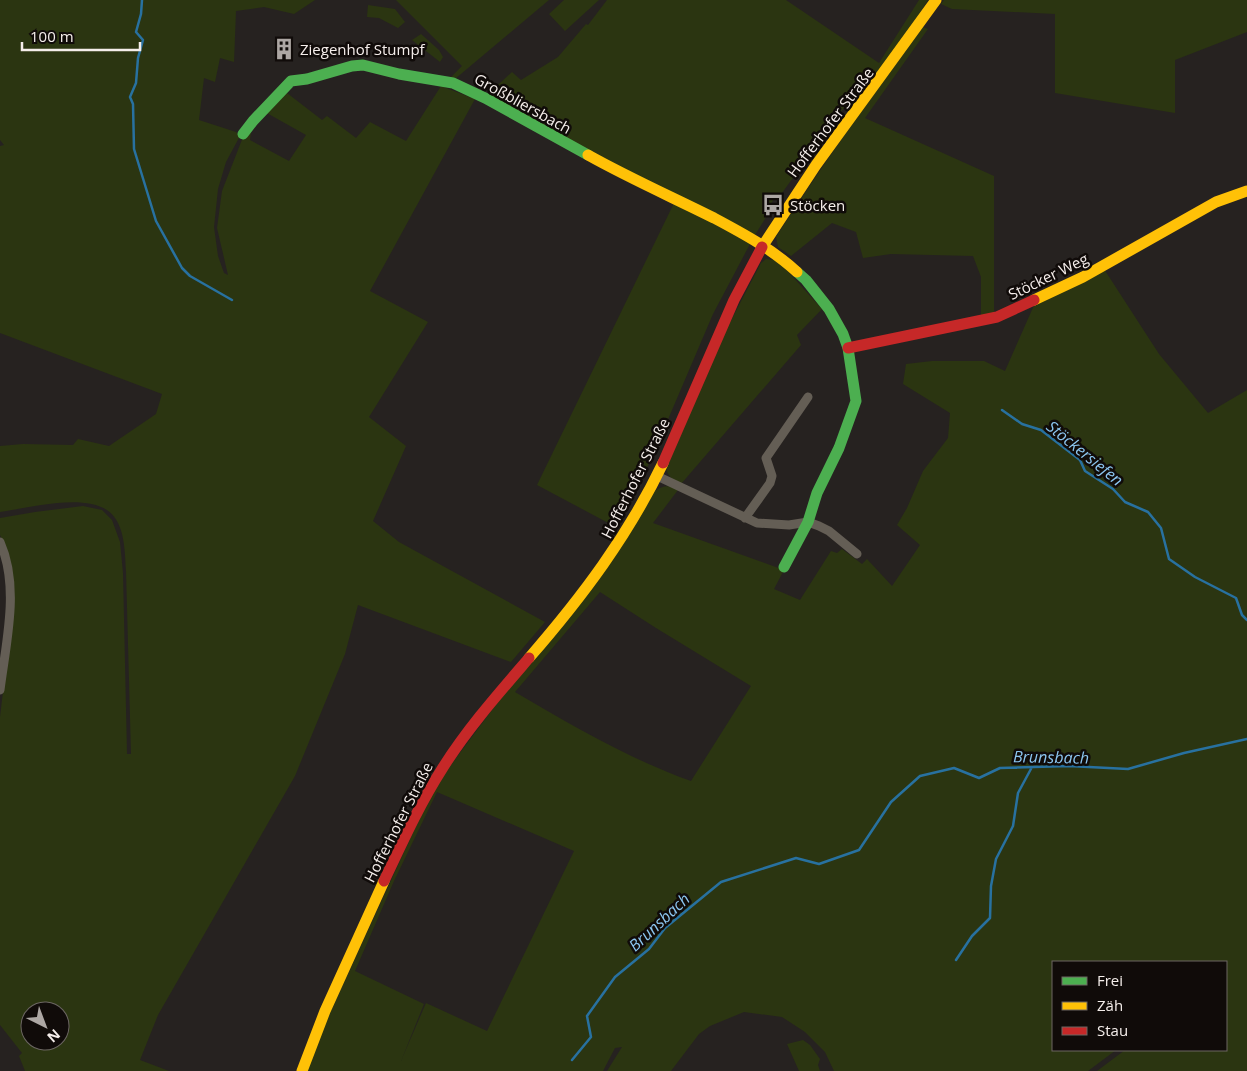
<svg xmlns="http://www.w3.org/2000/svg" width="1247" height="1071" font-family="'Open Sans',sans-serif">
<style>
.green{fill:#2b3511;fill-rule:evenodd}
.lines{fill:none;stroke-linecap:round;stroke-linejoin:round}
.stream{stroke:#2871a0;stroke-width:2.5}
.street{stroke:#645e55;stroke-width:9}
.fast{stroke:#4caf50;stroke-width:11}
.slow{stroke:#ffc107;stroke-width:11}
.jam{stroke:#c62828;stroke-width:11}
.labels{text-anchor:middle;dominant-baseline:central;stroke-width:5;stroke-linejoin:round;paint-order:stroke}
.poi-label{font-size:15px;fill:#f5eeeb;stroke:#100b09;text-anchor:start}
.street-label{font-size:15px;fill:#f5eeeb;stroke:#100b09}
.water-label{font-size:16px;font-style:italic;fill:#8cc6f0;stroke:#100b09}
</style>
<rect width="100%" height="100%" fill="#262220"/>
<path class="green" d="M 0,0 L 315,0 L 294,14 L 264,7 L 236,11 L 234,62 L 220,58 L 215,82 L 204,78 L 199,120 L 236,132 L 240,136 L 226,162 L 218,189 L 214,227 L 218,256 L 224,273 L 228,275 L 217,228 L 222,191 L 243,137 L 252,125 L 250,140 L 289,161 L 306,135 L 265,112 L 287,93 L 322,120 L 327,116 L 356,138 L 370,122 L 406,141 L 441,86 L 475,99 L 370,291 L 428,322 L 369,417 L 406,446 L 373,521 L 399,542 L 545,622 L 511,662 L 358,605 L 345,654 L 295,776 L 158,1015 L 140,1060 L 169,1071 L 25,1071 L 19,1056 L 22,1053 L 0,1025 L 0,717 L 11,623 L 9,557 L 0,535 L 0,518 L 35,512 L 83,506 L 102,510 L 112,520 L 120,542 L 123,573 L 127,754 L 131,754 L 126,571 C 125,554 125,532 115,518 C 96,489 29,508 0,512 L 0,446 L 23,444 L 73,445 L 78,439 L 109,446 L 156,414 L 162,394 L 0,333 L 0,146 L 4,145 L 0,140 ZM 30,1011 L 60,1011 L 60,1041 L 30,1041 Z
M 396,0 L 549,0 L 455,79 L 450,78 L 462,66 Z
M 564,0 L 599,0 L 565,31 L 549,14 Z
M 607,0 L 786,0 L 879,63 L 919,0 L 928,0 L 906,35 L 855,105 L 849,101 L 779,197 L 776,196 L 770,205 L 771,209 L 755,235 L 546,131 L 487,95 L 512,72 L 521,80 L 558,57 L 586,24 L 588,25 Z
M 944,0 L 1247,0 L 1247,32 L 1175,60 L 1175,113 L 1055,93 L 1055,14 L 952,9 L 941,4 Z
M 368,5 L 395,9 L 405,22 L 398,28 L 379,18 L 367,17 Z
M 923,27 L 928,29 L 865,118 L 994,176 L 994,315 L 981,316 L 981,277 L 973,256 L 891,254 L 863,258 L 856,232 L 832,223 L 791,256 L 778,247 L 776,237 C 822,165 872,96 923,27 Z
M 421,34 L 439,50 L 443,57 L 440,62 L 412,40 Z
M 675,201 L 750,244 L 713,314 L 649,464 L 614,526 L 537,485 Z
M 766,259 L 774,260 L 783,266 L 822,309 L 797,335 L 801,345 L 681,484 C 672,480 666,475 666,465 L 714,353 L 761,263 Z
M 1104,269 L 1159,354 L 1208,413 L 1247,390 L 1247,1071 L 1097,1071 L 1125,1050 L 1226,1050 L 1226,962 L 1053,962 L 1053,1050 L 1116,1050 L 1088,1071 L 834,1071 L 825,1052 L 805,1032 L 782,1017 L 744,1012 L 710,1026 L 699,1034 L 671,1071 L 607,1071 L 622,1047 L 615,1048 L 603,1071 L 307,1071 L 312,1052 L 433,789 L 655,491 C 664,485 669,485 678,490 L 653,523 L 784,570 L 774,589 L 800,600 L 831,551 L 837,553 L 842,549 L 862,564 L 867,559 L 892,586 L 920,545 L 897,525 L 907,508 L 923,471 L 948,438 L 950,413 L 903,384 L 906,364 L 932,361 L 984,361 L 1005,371 L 1035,303 ZM 600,592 L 656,628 L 751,686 L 691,781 C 629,759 571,725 515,692 ZM 437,792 L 574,851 L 487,1031 L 426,1003 L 401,1061 L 424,1004 L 355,971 L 394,881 Z
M 803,1040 L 810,1045 L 820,1059 L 818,1065 L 820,1071 L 799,1071 L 787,1044 Z"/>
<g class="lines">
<path class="stream" d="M 142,0 L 141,14 L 136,32 L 143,40 L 138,58 L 136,83 L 130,97 L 133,104 L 134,149 L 156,221 L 182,268 L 190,276 L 232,300
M 1002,410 L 1022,424 L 1041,430 L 1080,460 L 1085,471 L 1113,489 L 1125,502 L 1148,512 L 1161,528 L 1169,559 L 1195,577 L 1236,598 L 1242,615 L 1247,620
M 956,960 L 972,936 L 990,918 L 991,886 L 996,859 L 1013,826 L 1018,793 L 1032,767
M 572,1060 L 591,1037 L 587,1016 L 615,977 L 649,949 L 665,928 L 721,882 L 796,858 L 819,864 L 859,850 L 891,802 L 920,776 L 954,768 L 979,778 L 1000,768 L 1069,766 L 1128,769 L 1184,753 L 1247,739"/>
<path class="street" d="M 657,476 L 757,523 L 789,525 L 808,522 L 819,526 L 829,531 L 857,554
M 745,518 L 770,483 L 772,476 L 766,458 L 808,397
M 0,542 C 20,587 6,642 0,690"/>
<path class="fast" d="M 243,134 L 253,121 L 291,81 L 307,79 L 352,66 L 363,65 L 399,74 L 453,83 L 485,98 L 588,155
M 784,567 L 808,522 L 817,493 L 839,448 L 856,401 L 848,348 L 843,334 L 829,309 L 806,280 L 797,272"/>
<path class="slow" d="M 588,155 C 629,178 672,197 714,218 C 744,234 772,249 797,272
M 762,247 L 816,165 L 936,0
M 1034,300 L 1083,277 L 1216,202 L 1247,191
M 529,658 C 582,597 628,536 663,463
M 302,1071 L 325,1011 L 384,881"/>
<path class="jam" d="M 848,348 L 997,317 L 1034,300
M 663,463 L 734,300 L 762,247
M 384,881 C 402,843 419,805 442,769 C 467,729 498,694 529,658"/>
</g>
<defs>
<g id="building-bare" transform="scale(1.725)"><path d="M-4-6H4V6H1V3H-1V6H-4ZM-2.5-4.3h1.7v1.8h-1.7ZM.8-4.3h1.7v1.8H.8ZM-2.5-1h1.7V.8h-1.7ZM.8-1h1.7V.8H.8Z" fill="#ada7a4" stroke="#100b09" stroke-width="2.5" paint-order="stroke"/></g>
<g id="bus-bare" transform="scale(1.725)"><path d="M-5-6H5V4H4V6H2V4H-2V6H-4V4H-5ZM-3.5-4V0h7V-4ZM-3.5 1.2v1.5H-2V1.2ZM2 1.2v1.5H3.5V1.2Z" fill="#ada7a4" stroke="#100b09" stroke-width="2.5" paint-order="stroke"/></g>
</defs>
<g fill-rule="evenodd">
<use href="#building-bare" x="284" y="49"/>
<use href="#bus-bare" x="773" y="205"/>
</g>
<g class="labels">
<g class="poi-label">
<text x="300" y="49">Ziegenhof Stumpf</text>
<text x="790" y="205">Stöcken</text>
</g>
<g class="street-label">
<text transform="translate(523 103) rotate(29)">Großbliersbach</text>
<text transform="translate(830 122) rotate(-53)">Hofferhofer Straße</text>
<text transform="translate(1048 276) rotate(-26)">Stöcker Weg</text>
<text transform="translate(635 478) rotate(-63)">Hofferhofer Straße</text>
<text transform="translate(398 822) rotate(-63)">Hofferhofer Straße</text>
</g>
<g class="water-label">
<text transform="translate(1085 453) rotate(39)">Stöckersiefen</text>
<text transform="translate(1051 757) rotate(1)">Brunsbach</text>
<text transform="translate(659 922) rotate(-43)">Brunsbach</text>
</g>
</g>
<rect x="1052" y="961" width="175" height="90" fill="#100b09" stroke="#6c6663"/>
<rect x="1062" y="977" width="25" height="8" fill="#4caf50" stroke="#6c6663"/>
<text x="1097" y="986" font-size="15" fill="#f5eeeb">Frei</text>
<rect x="1062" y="1002" width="25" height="8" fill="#ffc107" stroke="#6c6663"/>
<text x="1097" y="1011" font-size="15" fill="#f5eeeb">Zäh</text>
<rect x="1062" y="1027" width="25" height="8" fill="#c62828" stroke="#6c6663"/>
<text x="1097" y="1036" font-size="15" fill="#f5eeeb">Stau</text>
<g transform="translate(45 1026) rotate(138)"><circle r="24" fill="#100b09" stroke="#6c6663"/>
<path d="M0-4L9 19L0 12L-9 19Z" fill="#ada7a4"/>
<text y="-8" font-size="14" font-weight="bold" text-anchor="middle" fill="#f5eeeb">N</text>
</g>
<path d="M22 42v8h118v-8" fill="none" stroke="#f5eeeb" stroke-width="2.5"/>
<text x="30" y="42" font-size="15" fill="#f5eeeb" stroke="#100b09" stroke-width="4" paint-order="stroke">100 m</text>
</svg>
